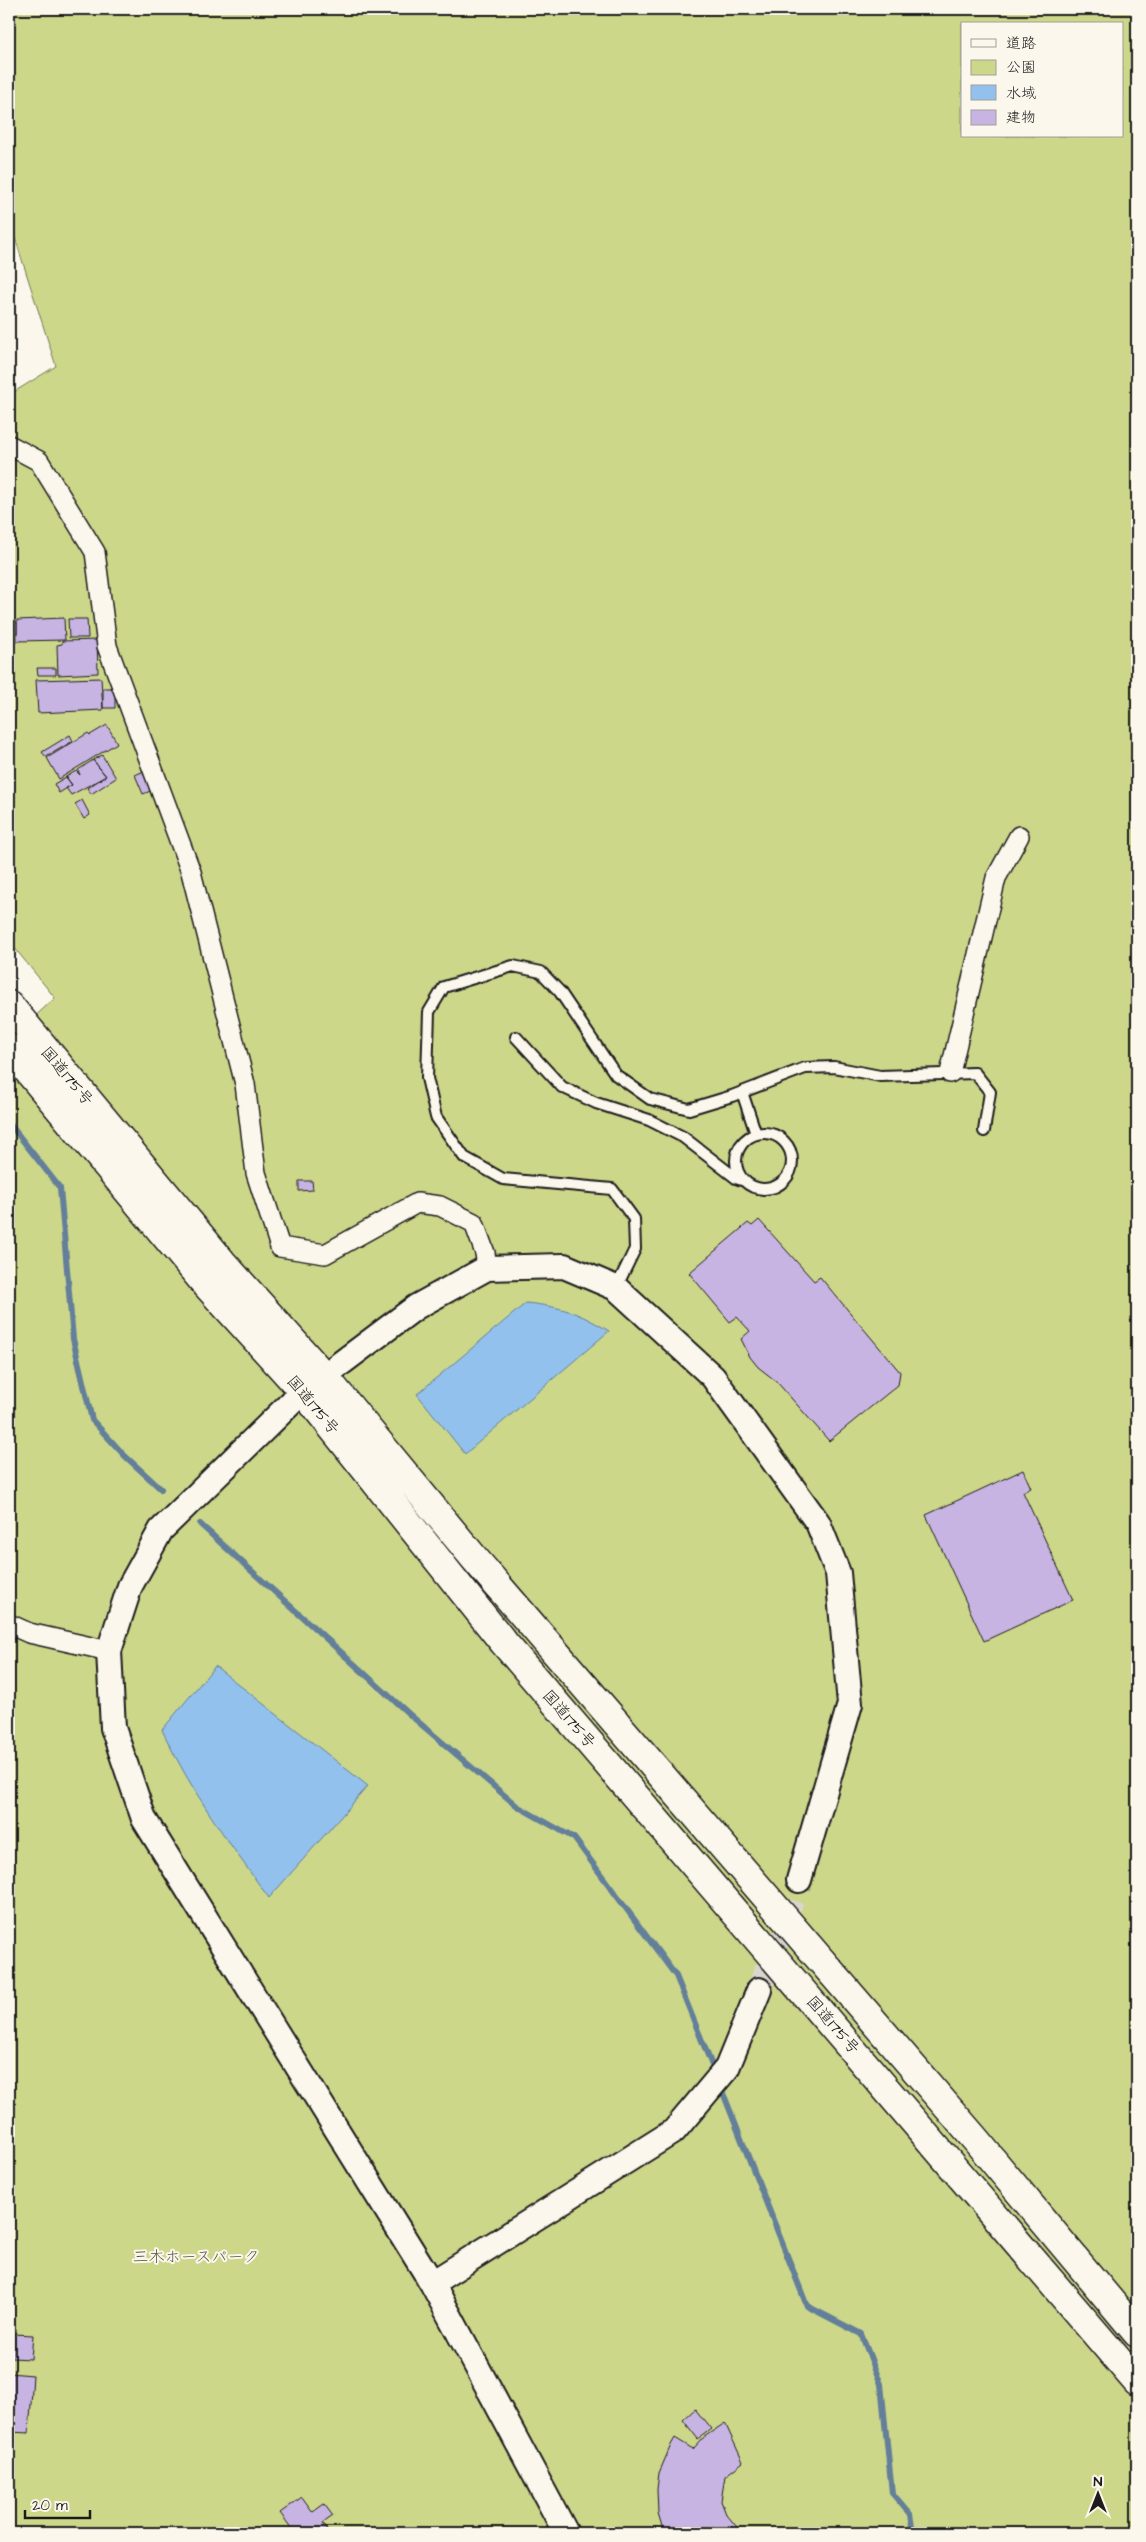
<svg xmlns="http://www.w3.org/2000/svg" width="1146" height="2542" font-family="'Architects Daughter','Klee One',sans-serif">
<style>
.green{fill:#ccd78a;stroke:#747a53;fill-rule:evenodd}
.water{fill:#93c1ed;stroke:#637f99}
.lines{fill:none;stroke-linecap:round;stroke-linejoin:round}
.stream{stroke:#637f99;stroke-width:6}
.building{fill:#c8b4e3;stroke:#1c1c1c}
.tertiary-tunnel{stroke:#dad6cd;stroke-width:24;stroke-dasharray:24 12;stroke-linecap:butt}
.service-casing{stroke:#1c1c1c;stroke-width:14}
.minor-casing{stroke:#1c1c1c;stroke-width:22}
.tertiary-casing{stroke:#1c1c1c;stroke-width:28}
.trunk-casing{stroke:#1c1c1c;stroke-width:31}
.path{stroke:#1c1c1c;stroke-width:3;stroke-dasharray:1 4;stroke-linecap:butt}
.service{stroke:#fbf7ec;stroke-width:10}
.minor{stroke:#fbf7ec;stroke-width:19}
.tertiary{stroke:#fbf7ec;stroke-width:24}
.trunk{stroke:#fbf7ec;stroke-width:28}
.labels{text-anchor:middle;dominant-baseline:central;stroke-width:4;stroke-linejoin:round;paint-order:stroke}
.street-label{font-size:16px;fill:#1c1c1c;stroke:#fbf7ec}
.park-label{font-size:16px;fill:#51543d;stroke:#fbf7ec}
</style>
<rect width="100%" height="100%" fill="#fbf7ec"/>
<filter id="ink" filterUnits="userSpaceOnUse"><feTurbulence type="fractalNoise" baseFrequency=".02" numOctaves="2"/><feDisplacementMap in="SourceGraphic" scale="10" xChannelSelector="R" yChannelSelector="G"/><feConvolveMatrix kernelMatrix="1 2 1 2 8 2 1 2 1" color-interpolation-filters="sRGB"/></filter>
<g filter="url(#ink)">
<path class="green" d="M 9,9 L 1137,9 L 1137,2533 L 9,2533 L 9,1040 L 55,998 L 9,941 L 9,395 L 56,366 L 9,219 ZM 962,24 L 1122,24 L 1122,136 L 962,136 Z"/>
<path class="water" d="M 526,1303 C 562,1307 578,1312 609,1331 L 465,1454 L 417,1394 Z
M 215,1666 L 368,1786 L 269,1898 C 228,1842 192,1793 162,1730 Z"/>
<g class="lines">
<path class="stream" d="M 9,1123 L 60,1188 L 73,1339 L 92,1420 L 125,1456 L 161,1489
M 200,1524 L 409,1714 L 517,1806 L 574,1838 L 676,1976 L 715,2073
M 720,2085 L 807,2306 L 861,2334 L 881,2384 L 892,2493 L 910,2514 L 913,2533"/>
</g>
<path class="building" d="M 64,618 L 65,640 L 17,641 L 17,620 Z
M 68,619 L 87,619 L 88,638 L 69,638 Z
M 9,622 L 17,622 L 17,633 L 9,633 Z
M 97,640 L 98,673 L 58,675 L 57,645 L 62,644 L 62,641 Z
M 37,668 L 56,668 L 56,675 L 38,675 Z
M 101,678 L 103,710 L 38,713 L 36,680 Z
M 103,688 L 115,688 L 115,708 L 103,708 Z
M 107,725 L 117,743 L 59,779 L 47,758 L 88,733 L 90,735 Z
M 70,735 L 73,741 L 46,757 L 42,752 Z
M 102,755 L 116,778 L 91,794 L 87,788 L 106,776 L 93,760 Z
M 93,760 L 106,776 L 71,795 L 66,788 L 72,785 L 66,777 L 76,771 L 80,775 L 78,770 Z
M 144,771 L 153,790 L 143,794 L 135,775 Z
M 66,777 L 72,785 L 59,793 L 54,784 Z
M 82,800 L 90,815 L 84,819 L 75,804 Z
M 299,1181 L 312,1181 L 313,1190 L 299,1191 Z
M 759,1220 L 814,1281 L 820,1277 L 900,1372 L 898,1385 L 829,1441 L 776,1381 L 758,1367 L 750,1357 L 741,1339 L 750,1331 L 737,1317 L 730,1322 L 689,1273 L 748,1223 L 752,1226 Z
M 1023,1470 L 1031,1488 L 1023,1492 L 1073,1600 L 984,1641 L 926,1515 Z
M 13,2334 L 33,2335 L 31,2359 L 12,2358 Z
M 9,2373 L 33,2375 L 29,2433 L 9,2432 Z
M 695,2409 L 711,2429 L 698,2439 L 683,2420 Z
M 725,2423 L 743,2462 L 725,2476 L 721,2501 L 726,2514 L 737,2527 L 733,2533 L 664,2533 L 658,2513 L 657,2489 L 659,2473 L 671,2445 L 675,2438 L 693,2449 L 704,2437 Z
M 302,2497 L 313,2512 L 324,2504 L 333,2516 L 323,2523 L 330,2533 L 295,2533 L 280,2513 Z"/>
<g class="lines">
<path class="tertiary-tunnel" d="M 759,1990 L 799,1880"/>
<g class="service-casing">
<path id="service" d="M 516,1037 L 562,1087 L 596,1103 L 649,1120 L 683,1137 L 736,1178 L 745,1181
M 742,1092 L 756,1134
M736 1161a28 28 0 1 1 56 0a28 28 0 1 1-56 0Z
M 616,1288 L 635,1249 L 634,1219 L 612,1189 L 503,1179 L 464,1157 L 436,1117 L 427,1078 L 429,1012 L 444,987 L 513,966 L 541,972 L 560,992 L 616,1075 L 650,1099 L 689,1109 L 732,1096 L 805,1068 L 834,1067 L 880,1076 L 975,1073 L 990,1092 L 984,1131"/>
</g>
<g class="minor-casing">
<path id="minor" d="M 9,445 L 39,461 L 95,552 L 107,646 L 191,872 L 245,1084 L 256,1173 L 280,1247 L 325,1254 L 417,1203 L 440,1206 L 474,1223 L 485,1253 L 487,1268
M 950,1073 L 996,878 L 1019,836
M 9,1624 L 29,1633 L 109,1651"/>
</g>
<g class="tertiary-casing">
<path id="tertiary" d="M 324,1376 L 416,1307 L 487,1268 L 564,1266 L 616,1288 L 713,1377 L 818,1523 L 838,1573 L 850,1704 L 799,1880
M 303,1391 L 161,1530 L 130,1586 L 109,1651 L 113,1728 L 144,1819 L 432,2283 L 566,2533
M 432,2283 L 674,2131 L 727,2068 L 759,1990"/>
</g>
<g class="trunk-casing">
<path id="trunk" d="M 9,1005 L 222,1262 L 324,1376 L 475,1559 L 975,2139 L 1137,2333
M 9,1048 L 203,1281 L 303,1391 L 505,1644 L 1137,2382"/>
</g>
<path class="path" d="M 9,2108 L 9,2114"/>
<use href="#service" class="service"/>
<use href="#minor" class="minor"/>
<use href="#tertiary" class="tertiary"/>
<use href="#trunk" class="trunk"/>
</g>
</g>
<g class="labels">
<g class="street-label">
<text transform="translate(67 1076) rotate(50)">国道175号</text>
<text transform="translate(313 1405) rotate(50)">国道175号</text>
<text transform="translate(569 1719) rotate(49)">国道175号</text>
<text transform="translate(833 2025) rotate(49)">国道175号</text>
</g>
<g class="park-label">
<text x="196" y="2257">三木ホースパーク</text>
</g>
</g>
<rect width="1146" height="2542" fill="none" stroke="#fbf7ec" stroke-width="30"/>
<rect x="15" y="15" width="1116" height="2512" fill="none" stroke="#1c1c1c" stroke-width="2" filter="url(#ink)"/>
<rect x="961" y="22" width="162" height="115" fill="#fbf7ec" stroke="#a29f99"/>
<rect x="971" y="39" width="25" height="8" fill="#fbf7ec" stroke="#a29f99"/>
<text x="1006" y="48" font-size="15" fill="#1c1c1c">道路</text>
<rect x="971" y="60" width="25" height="15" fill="#ccd78a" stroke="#a29f99"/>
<text x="1006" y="72" font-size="15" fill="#1c1c1c">公園</text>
<rect x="971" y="85" width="25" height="15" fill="#93c1ed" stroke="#a29f99"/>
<text x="1006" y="98" font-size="15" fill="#1c1c1c">水域</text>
<rect x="971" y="110" width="25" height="15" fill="#c8b4e3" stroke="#a29f99"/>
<text x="1006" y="122" font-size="15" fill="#1c1c1c">建物</text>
<g transform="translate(1098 2494)" stroke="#fbf7ec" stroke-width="4" paint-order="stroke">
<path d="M0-4L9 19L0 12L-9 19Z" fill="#1c1c1c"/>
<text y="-8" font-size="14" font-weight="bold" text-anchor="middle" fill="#1c1c1c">N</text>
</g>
<path d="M25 2510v8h65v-8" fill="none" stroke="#1c1c1c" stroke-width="2.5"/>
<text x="32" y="2510" font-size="15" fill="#1c1c1c" stroke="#fbf7ec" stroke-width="4" paint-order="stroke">20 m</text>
</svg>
